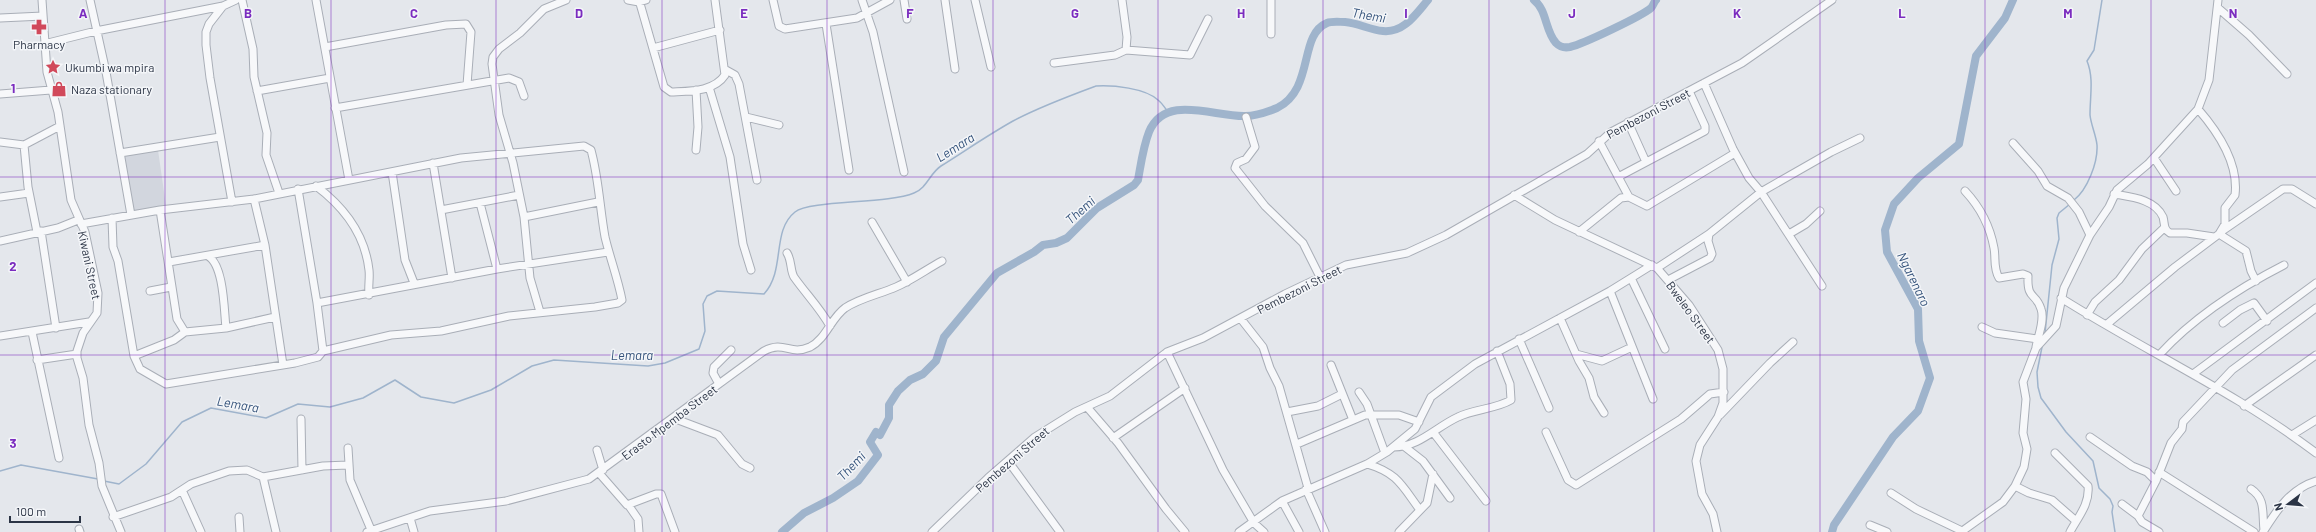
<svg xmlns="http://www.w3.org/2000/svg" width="2316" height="532" font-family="Barlow,sans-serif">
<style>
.built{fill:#d2d6de}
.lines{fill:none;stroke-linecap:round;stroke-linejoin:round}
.stream{stroke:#9fb4cc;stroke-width:1.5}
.river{stroke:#9fb4cc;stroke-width:8}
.minor-casing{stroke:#a9aeb7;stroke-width:9}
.minor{stroke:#f7f8fa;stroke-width:7}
.grid{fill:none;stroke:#7b2cbf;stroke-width:1;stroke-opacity:0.55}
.labels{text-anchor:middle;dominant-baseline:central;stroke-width:3;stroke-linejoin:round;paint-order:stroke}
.poi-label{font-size:12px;fill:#2b3445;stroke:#f4f6f9;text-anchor:start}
.street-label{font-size:12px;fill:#2b3445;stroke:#f4f6f9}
.water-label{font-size:13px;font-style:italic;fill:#34527a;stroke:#f4f6f9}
.grid-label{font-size:13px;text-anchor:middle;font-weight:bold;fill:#7b2cbf;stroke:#f4f6f9;stroke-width:3;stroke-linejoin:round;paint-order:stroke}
</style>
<rect width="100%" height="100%" fill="#e4e7ec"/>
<path class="built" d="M 158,150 L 166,206 L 133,211 L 124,155 Z"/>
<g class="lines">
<path class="stream" d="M 2074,200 C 2087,190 2098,163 2097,145 C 2096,135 2091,125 2090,115 C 2090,96 2094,78 2087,61 L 2094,50 L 2102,0
M 2045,333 L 2052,265 L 2059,239 L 2057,218 L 2059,213 L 2070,204
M 2042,347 L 2037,372 L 2038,387 L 2041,398 L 2066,432 L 2093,461 L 2099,488 L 2110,499 L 2113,506 L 2112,512 L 2115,532
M 0,471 L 21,465 L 98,479
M 104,481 L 119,484 L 146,464 L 182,422 L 211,408 L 266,418 L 298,404 L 330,407 L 363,398 L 395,380 L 421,397 L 454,403 L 491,390 L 532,366 L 554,360 L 648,366 L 665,363 L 699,349 L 705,331 L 703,304 L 707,296 L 717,291 L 764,294 C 786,270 771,231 795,212 C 810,200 888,204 914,193 C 927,188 930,173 941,166 C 965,151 988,135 1013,121 C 1039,107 1069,96 1096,86 C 1113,85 1145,88 1158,100 C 1162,103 1165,108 1168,112"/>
<path class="river" d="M 1534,0 C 1547,10 1545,31 1556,43 C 1560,47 1565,48 1570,47 C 1583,44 1642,16 1651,8 C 1653,6 1654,2 1656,0
M 782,532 L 804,513 L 833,498 L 858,481 L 878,455 L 870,442 L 876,432 L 880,435 L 889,418 L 889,405 L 898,391 L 910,380 L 923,374 L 936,361 L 944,337 L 997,273 L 1034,252 L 1043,245 L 1056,243 L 1067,238 L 1097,208 L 1134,185 L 1138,180 C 1141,164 1143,147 1149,132 C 1165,93 1214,117 1245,116 C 1255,116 1267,112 1277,108 C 1315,89 1298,35 1327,23 C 1332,21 1339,22 1345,22 C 1358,23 1370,30 1383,31 C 1404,33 1416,14 1428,0
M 1832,532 L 1834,525 L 1893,437 L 1918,411 L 1930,378 L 1919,341 L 1918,309 L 1887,252 L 1885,230 L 1894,204 L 1918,178 L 1959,144 L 1976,56 L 2005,18 L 2013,0"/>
<g class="minor-casing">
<path id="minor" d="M 42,0 L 47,72 L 58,112 L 71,200 L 85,232 L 98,293 L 97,313 L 83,333 L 77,351 L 77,358 L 83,378 L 89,425 L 99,463 L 102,486 L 121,532
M 90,0 L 106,72 L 131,215
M 242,0 L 253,49 L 254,77 L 267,133 L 266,155 L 279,193
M 316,0 L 349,180
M 628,0 L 639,2 L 646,0
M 639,0 L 664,87 L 671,92 C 689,91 714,92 725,75 L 715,0
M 773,0 L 779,26 L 785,29 L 857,18 L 890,0
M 862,0 L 873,32 L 904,172
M 904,0 L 907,19
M 945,0 L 955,69
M 975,0 L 991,67
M 1271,0 L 1271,34
M 223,6 L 209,24 L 206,32 L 206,45 L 210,78 L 232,202
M 2218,8 L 2249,35 L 2287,74
M 0,18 L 43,16
M 826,24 L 849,170
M 44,44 L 96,31 L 223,6 L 236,0
M 325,47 L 446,25 L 466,24 L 471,32 L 467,85
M 653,48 L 720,30
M 1126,50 L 1190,55 L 1208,19
M 1054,63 L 1115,55 L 1126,50 L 1127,37 L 1122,0
M 726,70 L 735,75 L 739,84 L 757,180
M 1704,83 L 1733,149 L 1749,178 L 1761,192 L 1822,286
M 709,87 L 730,157 L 743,244 L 751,270
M 696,90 L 698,127 L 696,150
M 257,91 L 330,78
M 0,94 L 51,90
M 335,108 L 509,78 L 519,82 L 524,96
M 746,117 L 779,125
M 1246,117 L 1255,147 L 1246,159 L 1237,163 L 1235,168 L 1265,206 L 1303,243 L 1320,277
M 1628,122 L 1646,162
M 1599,141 L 1629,197
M 0,142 L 24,145
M 2013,143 L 2038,171 L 2047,186 L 2068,198 L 2079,212 L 2090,235
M 120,153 L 220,137
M 2154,158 L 2176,191
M 433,163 L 452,278
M 392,172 L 405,260 L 414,283
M 1618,177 L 1705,131 L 1705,126 L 1689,91
M 316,186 C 344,207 365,235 369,270 C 370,278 368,286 369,295
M 298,189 L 317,303 L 323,351
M 1965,191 C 1979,206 1990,226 1994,248 C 1996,258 1993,268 1999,278 L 2023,274 L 2028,276 C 2027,301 2036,292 2041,309 C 2045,320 2038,336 2036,347
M 2114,194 C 2131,197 2155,199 2163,217 C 2165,224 2163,229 2170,233 L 2187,233 L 2214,237
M 1514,195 L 1555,220 L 1657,268 L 1689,305 L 1718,350 L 1723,369 L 1723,403 L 1718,417 L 1700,445 L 1696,461 L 1702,494 L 1713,514 L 1717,532
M 0,197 L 29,193
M 254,199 L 265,245 L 283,365
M 480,203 L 497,269
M 160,210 L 177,319 L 185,332 L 226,328 L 275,317
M 441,210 L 519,195
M 524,217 L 598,202
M 872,222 L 907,282
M 81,224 L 160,210 L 254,199 L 461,158 L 584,146 L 591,150 L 592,154 C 599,182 600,209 605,237 C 610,258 618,279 622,300 L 618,303 L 595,307 L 509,316 L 441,331 L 391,335 L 323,351 L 318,357 L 295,363 L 166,384 L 140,369 L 134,356 L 118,261 L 113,247 L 112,218
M 41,231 L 56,328
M 2222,231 L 2283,189 L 2292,189 L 2316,204
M 37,232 L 28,187 L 24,145 L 60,126
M 1579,232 L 1621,198 L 1629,197 L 1647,206 L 1735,153
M 1789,234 L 1806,224 L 1820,211
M 2219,234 L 2246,251 L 2251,271 L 2256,281
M 0,241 L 58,228 L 78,220
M 787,253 C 792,261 790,270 794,277 C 806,294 820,308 830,326
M 208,256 C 224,265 224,310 226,328
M 169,262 L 265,245
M 1657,268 L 1709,234
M 1631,278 L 1665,349
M 1668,280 L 1710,258 L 1712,254 L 1708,241 L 1709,234 L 1761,192 L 1831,152 L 1860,138
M 150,291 L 171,287
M 1610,291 L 1653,399
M 2061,298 C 2145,351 2237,393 2316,453
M 317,303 L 497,269 L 608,252
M 540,312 L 530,278 L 524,217 L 513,163 L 499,115 L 492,64 L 493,57 L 499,49 L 520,33 L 544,9 L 566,0
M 2087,315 L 2095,302 L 2119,280 L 2142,249 L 2164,228
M 1560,318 L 1579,361 L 1589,378 L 1594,397 L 1604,413
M 1241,319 L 1263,347 L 1270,368 L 1279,386 L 1308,488
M 2223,323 L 2240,310 L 2254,303 L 2267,321
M 2106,325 L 2175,267 L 2219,234 L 2225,224 L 2225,208 L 2235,195 C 2239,163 2218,132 2198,109
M 1982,327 L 1995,333 L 2037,339
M 32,332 L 59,458
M 0,336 L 89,322
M 1519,339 L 1549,408
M 1167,352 L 1223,470 L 1254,523 L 1264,532
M 1576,354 L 1602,361 L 1632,347
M 2160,354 C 2195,316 2239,288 2284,265
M 134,356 L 174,340 L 185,332
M 37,360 L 77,354
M 1331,365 L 1353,420
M 2193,374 L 2316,283
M 719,384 L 713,373 L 714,367 L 731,350
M 1359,392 L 1367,404 L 1385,453
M 2244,406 L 2316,355
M 1087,407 L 1118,443 L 1166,509 L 1185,532
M 1287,412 L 1318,406 L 1342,394
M 1720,415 L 1770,363 L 1793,342
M 673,418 L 718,435 L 742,464 L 750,468
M 301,419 L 302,470
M 1433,432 L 1486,501
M 1546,432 L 1568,480 L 1576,485 L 1681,419 L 1710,394 L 1724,392
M 2292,435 L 2316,420
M 2090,437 L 2132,466 L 2147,472 L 2156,481
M 1113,438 L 1185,388
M 1297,444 L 1365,415 L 1399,415 L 1419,422
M 1394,447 C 1419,447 1436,427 1458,417 C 1474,409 1496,409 1511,400 L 1510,384 L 1497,351
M 1405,447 L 1423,461 L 1450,498
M 348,448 L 350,480 L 372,532
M 597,450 L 603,470
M 2055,453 L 2088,486 C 2090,504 2078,517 2070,532
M 1008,461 L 1060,532
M 1367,464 C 1398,473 1402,486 1420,510
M 2159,472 L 2254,532
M 599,473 L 627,505 L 656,494 L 661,494 L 675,532
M 263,477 L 276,532
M 2015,486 L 2029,493 L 2052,500 L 2076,521
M 1306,489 L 1325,532
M 2251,489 C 2266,499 2262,513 2264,530
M 182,490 L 201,532
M 1891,493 L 1916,509 L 1962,531
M 1282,501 L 1299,532
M 2122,504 L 2138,516
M 629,506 L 638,519 L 639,532
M 113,517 L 171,497 L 191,484 L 229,471 L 247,470 L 263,477 L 323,466 L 348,465
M 239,517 L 240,532
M 410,518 L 414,532
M 1870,525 L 1887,532
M 79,529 L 80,532
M 367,532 L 430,511 L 506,501 L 589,479 L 764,351 C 785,340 789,356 810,347 C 826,339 831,318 845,308 C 860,298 880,294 896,287 C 912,280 927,269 942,261
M 932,532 L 988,478 L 1035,437 L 1075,412 L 1110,396 L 1167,352 L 1203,338 L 1285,294 L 1346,265 L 1407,253 L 1446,235 L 1587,154 L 1611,132 L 1742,63 L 1832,0
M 1239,532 L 1282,501 L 1367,464 L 1387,452 L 1415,429 L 1431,397 L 1475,364 L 1610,291 L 1652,265
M 1399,532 L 1427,503 L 1433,474
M 1961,532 L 2003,502 L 2015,486 L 2024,467 L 2027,449 L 2023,433 L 2026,399 L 2023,382 L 2036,348 L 2056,326 L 2064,288 L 2090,235 L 2109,207 L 2117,190 L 2148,164 L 2198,109 L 2209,80 L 2218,0
M 2159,532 L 2142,522 L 2138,516 L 2156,481 L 2171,443 L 2182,429 L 2183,422 L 2232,370 L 2316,308
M 2263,532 C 2277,510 2290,489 2316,481"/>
</g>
<use href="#minor" class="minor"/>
</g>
<path class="grid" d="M 165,0 L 165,532M 331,0 L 331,532M 496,0 L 496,532M 662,0 L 662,532M 827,0 L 827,532M 993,0 L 993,532M 1158,0 L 1158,532M 1323,0 L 1323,532M 1489,0 L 1489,532M 1654,0 L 1654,532M 1820,0 L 1820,532M 1985,0 L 1985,532M 2151,0 L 2151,532M 0,177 L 2316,177M 0,355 L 2316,355"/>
<defs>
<g id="pharmacy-bare" transform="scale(1.2)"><path d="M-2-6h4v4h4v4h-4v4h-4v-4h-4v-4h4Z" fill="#d1495b" stroke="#f4f6f9" stroke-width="2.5" paint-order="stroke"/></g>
<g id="sight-bare" transform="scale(1.2)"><path d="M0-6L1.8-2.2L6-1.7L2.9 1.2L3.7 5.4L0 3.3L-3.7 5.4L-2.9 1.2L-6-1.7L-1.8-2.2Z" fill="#d1495b" stroke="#f4f6f9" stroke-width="2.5" paint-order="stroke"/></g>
<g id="shop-bare" transform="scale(1.2)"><path d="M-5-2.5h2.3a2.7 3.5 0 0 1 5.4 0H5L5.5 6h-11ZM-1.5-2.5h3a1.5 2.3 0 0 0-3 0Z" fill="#d1495b" stroke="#f4f6f9" stroke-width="2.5" paint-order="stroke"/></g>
</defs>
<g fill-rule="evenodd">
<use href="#pharmacy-bare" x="39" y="27"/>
<use href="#sight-bare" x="53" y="67"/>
<use href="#shop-bare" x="59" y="89"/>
</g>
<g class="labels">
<g class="poi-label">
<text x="39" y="44" text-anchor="middle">Pharmacy</text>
<text x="65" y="67">Ukumbi wa mpira</text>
<text x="71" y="89">Naza stationary</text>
</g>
<g class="street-label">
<text transform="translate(1648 113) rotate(-28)">Pembezoni Street</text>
<text transform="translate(90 265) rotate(78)">Kiwani Street</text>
<text transform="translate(1299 289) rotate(-27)">Pembezoni Street</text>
<text transform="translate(1691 312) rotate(54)">Bweleo Street</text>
<text transform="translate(669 422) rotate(-37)">Erasto Mpemba Street</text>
<text transform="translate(1012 459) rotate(-41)">Pembezoni Street</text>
</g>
<g class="water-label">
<text transform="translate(1369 15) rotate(10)">Themi</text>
<text transform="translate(955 147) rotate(-32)">Lemara</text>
<text transform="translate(1080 210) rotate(-42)">Themi</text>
<text transform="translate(1914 279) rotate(64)">Ngarenaro</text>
<text x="632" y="355">Lemara</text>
<text transform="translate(238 404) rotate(10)">Lemara</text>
<text transform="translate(851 466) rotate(-46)">Themi</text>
</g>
</g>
<g class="grid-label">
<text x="83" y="18">A</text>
<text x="248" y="18">B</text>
<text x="414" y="18">C</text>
<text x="579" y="18">D</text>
<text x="744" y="18">E</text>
<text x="910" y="18">F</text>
<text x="1075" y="18">G</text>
<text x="1241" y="18">H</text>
<text x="1406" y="18">I</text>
<text x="1572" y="18">J</text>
<text x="1737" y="18">K</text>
<text x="1902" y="18">L</text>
<text x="2068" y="18">M</text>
<text x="2233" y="18">N</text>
<text x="13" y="93">1</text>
<text x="13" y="271">2</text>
<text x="13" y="448">3</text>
</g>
<g transform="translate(2288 504) rotate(254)" stroke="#f4f6f9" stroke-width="3" paint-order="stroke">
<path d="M0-3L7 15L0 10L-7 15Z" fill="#2b3445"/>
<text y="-6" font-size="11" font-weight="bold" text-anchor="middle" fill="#2b3445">N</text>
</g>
<path d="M10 516v6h70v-6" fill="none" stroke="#2b3445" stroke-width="2"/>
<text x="16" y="516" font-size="12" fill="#2b3445" stroke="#f4f6f9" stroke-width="3" paint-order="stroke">100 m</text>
</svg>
